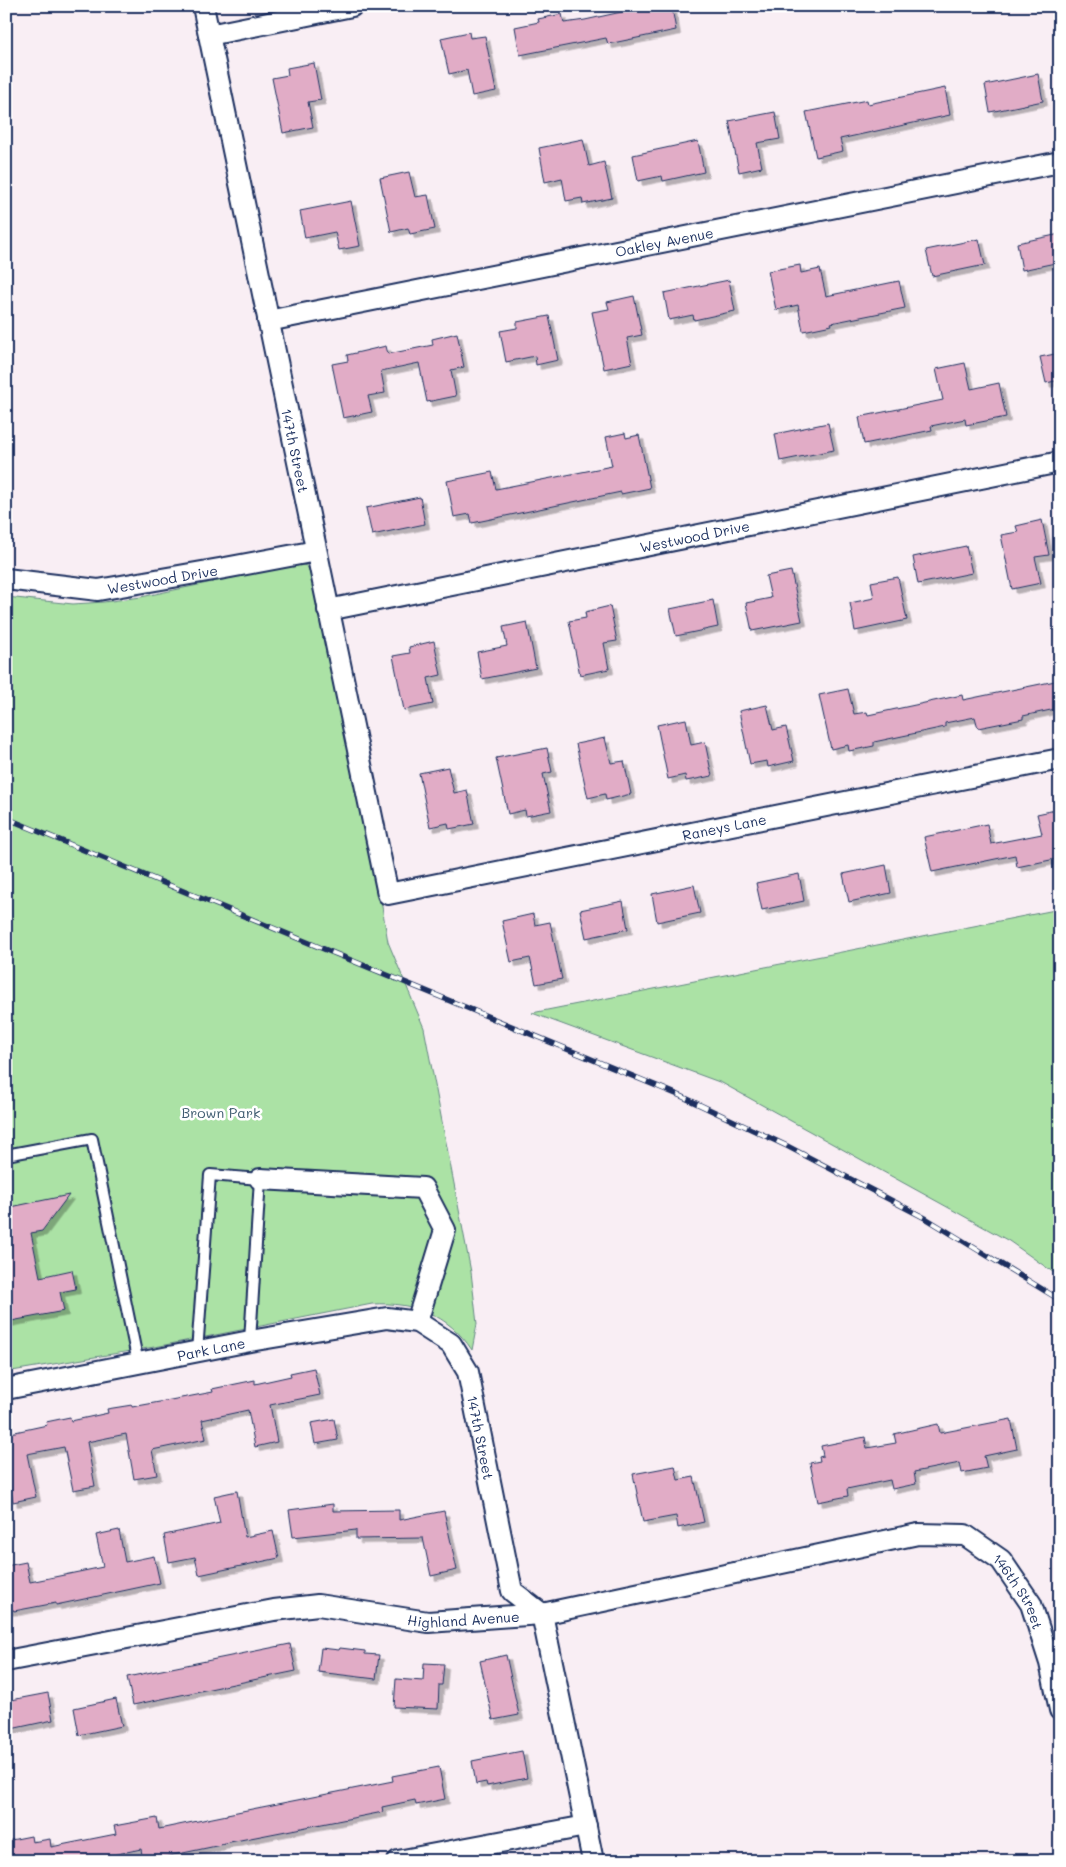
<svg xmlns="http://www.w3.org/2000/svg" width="1066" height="1867" font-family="Mali,sans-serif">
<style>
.green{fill:#abe2a5;stroke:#638882}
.building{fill:#e1acc6;stroke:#1b2f5e;filter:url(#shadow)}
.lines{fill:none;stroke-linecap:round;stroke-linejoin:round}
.lane-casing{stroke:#1b2f5e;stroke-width:14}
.street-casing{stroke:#1b2f5e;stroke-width:24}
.lane{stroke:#fff;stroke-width:10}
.street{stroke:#fff;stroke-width:20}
.rail-casing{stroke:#1b2f5e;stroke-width:5.5}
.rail{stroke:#fff;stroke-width:4;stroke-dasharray:11;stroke-linecap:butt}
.labels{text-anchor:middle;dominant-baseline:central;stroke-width:5;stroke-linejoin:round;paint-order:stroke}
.street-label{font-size:14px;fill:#1b2f5e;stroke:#fff}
.park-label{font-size:14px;fill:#3f5c70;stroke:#fff}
</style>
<defs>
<filter id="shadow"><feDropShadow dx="4.5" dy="4.5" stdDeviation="0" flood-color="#0004"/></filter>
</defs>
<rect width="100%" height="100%" fill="#f9eef4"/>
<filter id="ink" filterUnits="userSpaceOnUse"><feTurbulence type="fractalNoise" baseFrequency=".02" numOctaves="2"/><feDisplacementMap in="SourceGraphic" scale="10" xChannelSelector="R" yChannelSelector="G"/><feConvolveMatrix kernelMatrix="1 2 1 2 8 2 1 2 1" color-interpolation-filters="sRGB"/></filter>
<g filter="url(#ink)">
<path class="green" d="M 298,564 L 307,566 L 313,578 L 380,895 L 388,942 L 424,1028 L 471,1272 L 477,1324 L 472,1350 C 448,1314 414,1302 372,1304 L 160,1346 L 6,1372 L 6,597 L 73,604 L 104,602 L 141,597 Z
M 1060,909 L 1060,1277 L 1009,1241 L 722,1083 L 532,1013 Z"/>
<path class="building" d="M 634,6 L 650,6 L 651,12 L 672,8 L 676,30 L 608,44 L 606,38 L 520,55 L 515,27 L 539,22 L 538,19 L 562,14 L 564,23 L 585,20 L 626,11 L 626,8 Z
M 469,32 L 470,38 L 485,36 L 496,91 L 472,96 L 467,70 L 449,74 L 441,38 Z
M 314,63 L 321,100 L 308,102 L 313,127 L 283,133 L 272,78 L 288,75 L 287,68 Z
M 1038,74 L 1043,101 L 990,112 L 985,85 Z
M 945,88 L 950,115 L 840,139 L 843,151 L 816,157 L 806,112 L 867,100 L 868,104 Z
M 775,112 L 780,139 L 757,143 L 762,167 L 739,172 L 729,121 Z
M 583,139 L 589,166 L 604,162 L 612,198 L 583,204 L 582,198 L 566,201 L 562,178 L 545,182 L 539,148 Z
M 698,141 L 704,172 L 663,181 L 662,176 L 638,181 L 633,155 Z
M 409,172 L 415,197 L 428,195 L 435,229 L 410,234 L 408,228 L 391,232 L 380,178 Z
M 351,201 L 360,246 L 339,250 L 335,232 L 305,238 L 300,211 Z
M 1060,234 L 1060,262 L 1022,270 L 1017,243 Z
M 979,239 L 985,265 L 932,276 L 926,250 Z
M 800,265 L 801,273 L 820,269 L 826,296 L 899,281 L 905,308 L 831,323 L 832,325 L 803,331 L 798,305 L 776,310 L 768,271 Z
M 729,280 L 735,311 L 694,320 L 693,315 L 669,320 L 664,293 Z
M 634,296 L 642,335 L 627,338 L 632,363 L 604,369 L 592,312 L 609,309 L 607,302 Z
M 549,316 L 558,360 L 536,365 L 535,356 L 506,362 L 500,331 L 517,328 L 517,322 Z
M 457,333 L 464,367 L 451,370 L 456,396 L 427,402 L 419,363 L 381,371 L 385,393 L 368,396 L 372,412 L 343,418 L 332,364 L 348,361 L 347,355 L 386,346 L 388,354 L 433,345 L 432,339 Z
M 1060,353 L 1060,380 L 1046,383 L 1040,357 Z
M 965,363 L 971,389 L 999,383 L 1006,417 L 966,425 L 965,419 L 931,426 L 932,430 L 864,444 L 859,417 L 943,400 L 936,369 Z
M 828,423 L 834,450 L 780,461 L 775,434 Z
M 625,433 L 626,438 L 639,435 L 650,488 L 621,494 L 621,492 L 472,523 L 470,514 L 454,517 L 447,481 L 492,472 L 496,489 L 612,466 L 606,437 Z
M 420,497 L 425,524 L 372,535 L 366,508 Z
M 1042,520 L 1049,555 L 1035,557 L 1041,583 L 1012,589 L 1001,535 L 1018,532 L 1016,526 Z
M 966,546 L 972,573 L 918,584 L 913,557 Z
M 791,571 L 802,621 L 752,631 L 746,603 L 771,598 L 766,576 Z
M 898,577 L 907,620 L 855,631 L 850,603 L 874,598 L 871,582 Z
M 713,600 L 718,627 L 676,636 L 670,609 Z
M 610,606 L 617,641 L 604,643 L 609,669 L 580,675 L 569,621 L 586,618 L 585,612 Z
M 527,622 L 536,668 L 482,679 L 477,652 L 507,646 L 503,627 Z
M 434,641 L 441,675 L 428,678 L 433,704 L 404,710 L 393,656 L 410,653 L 409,647 Z
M 1060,680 L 1060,708 L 1023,716 L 1023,719 L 978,728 L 975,717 L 945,723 L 945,727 L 874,742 L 874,746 L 849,751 L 848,745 L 831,749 L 819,695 L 848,689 L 854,714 L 867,712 L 868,715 L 962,695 L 963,700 Z
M 767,705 L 773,730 L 786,727 L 794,761 L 768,767 L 767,761 L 750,764 L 739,711 Z
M 686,719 L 691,745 L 705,742 L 712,776 L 686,781 L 685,775 L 668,779 L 657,725 Z
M 605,738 L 611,763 L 624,761 L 631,794 L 606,800 L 605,794 L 588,798 L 576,744 Z
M 547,748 L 552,772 L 543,774 L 551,811 L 526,816 L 525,810 L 508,814 L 496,758 Z
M 448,767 L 454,793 L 467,790 L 474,824 L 449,829 L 448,823 L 430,827 L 419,773 Z
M 1060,809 L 1060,858 L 1017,867 L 1015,855 L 932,872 L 924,837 L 987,824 L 991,844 L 1042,834 L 1037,814 Z
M 886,865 L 891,893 L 849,902 L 843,874 Z
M 799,874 L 804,901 L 762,910 L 756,883 Z
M 694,885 L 700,913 L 657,922 L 652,894 Z
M 623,901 L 628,929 L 586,938 L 580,910 Z
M 533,914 L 535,925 L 550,922 L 562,979 L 536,984 L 530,958 L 511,962 L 502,921 Z
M 69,1195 L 42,1231 L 31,1233 L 40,1277 L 72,1270 L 76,1289 L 60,1292 L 64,1311 L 6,1322 L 6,1208 Z
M 314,1368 L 320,1395 L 270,1405 L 277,1442 L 255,1447 L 248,1410 L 202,1420 L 206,1439 L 152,1450 L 157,1475 L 134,1479 L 126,1434 L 87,1442 L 95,1486 L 73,1490 L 64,1447 L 27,1454 L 36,1497 L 13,1502 L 6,1465 L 6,1434 L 47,1425 L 46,1422 L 70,1417 L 71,1421 L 108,1413 L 107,1409 L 132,1405 L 132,1407 L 176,1399 L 213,1392 L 212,1389 L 255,1380 L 255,1384 L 291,1376 L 290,1373 Z
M 334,1419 L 338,1440 L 315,1444 L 311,1423 Z
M 1011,1419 L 1017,1449 L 984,1456 L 987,1468 L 962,1473 L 960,1463 L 914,1472 L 916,1484 L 892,1489 L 890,1480 L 847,1489 L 848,1496 L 818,1502 L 810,1463 L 820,1461 L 819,1457 L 823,1456 L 821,1446 L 865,1437 L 867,1448 L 896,1443 L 894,1434 L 938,1424 L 940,1433 Z
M 675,1466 L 678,1480 L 694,1477 L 704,1522 L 678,1528 L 676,1516 L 643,1522 L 633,1474 Z
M 237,1491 L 245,1537 L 273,1531 L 279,1558 L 199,1575 L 195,1557 L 169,1562 L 164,1535 L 220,1523 L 214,1496 Z
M 333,1504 L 333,1511 L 399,1510 L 399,1520 L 444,1511 L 457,1570 L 431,1576 L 423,1538 L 356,1539 L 356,1530 L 293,1537 L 289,1510 Z
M 119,1530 L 125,1562 L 154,1556 L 160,1583 L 56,1605 L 56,1603 L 14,1611 L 14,1610 L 6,1611 L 6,1566 L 26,1562 L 30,1582 L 103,1567 L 96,1535 Z
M 290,1644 L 296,1671 L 133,1705 L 127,1677 Z
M 321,1648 L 339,1650 L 340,1648 L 365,1651 L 365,1654 L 379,1655 L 376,1679 L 318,1672 Z
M 506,1655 L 519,1715 L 493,1720 L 480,1661 Z
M 424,1663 L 444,1664 L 442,1685 L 439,1685 L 438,1709 L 394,1707 L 396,1679 L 423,1681 Z
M 48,1693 L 53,1720 L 11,1729 L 6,1701 Z
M 116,1699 L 122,1726 L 79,1735 L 74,1708 Z
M 522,1751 L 527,1778 L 487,1786 L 486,1782 L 476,1784 L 472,1761 Z
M 439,1767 L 445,1799 L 416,1805 L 415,1800 L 382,1807 L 383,1812 L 220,1844 L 221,1845 L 145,1861 L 143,1861 L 141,1849 L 108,1856 L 109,1861 L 9,1861 L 6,1846 L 6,1841 L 31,1836 L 32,1842 L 50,1839 L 51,1847 L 116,1834 L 114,1826 L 157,1818 L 159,1829 L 227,1815 L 227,1814 L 393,1781 L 392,1776 Z"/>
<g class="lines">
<g class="lane-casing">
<path id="lane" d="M 6,1155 L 92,1139 L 138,1363
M 197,1352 L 210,1175 L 260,1179 L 250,1341"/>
</g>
<g class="street-casing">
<g id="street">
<path id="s1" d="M 203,6 L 388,894 L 1060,759"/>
<path d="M 209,35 L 352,6"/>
<path id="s2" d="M 268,321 L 1060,162"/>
<path id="s3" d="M 6,579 L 98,590 L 225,568 L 316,551"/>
<path id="s4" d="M 328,610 L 1060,462"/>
<path d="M 260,1179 L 423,1188 L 445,1230 L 417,1322"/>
<path id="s5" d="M 6,1389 L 250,1341 L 387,1318 L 417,1322 L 451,1344 L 468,1372 L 512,1591 L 542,1614 L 593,1861"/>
<path id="s6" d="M 6,1661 L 274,1610 L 318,1605 L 428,1622 L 542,1614 L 918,1534 L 965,1535 L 1001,1560 L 1031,1604 L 1050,1663 L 1060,1710"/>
<path d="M 398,1861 L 586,1826"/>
</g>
</g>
<use href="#lane" class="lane"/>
<use href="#street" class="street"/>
<g class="rail-casing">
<path id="rail" d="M 6,818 L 681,1096 L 787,1146 L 927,1219 L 1060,1300"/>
</g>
<use href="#rail" class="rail"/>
</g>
</g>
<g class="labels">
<g class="street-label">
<text stroke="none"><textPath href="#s2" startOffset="404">Oakley Avenue</textPath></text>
<text stroke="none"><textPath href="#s1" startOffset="454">147th Street</textPath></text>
<text stroke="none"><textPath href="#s4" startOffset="374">Westwood Drive</textPath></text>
<text stroke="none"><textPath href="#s3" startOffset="158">Westwood Drive</textPath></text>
<text stroke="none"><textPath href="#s1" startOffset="1250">Raneys Lane</textPath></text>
<text stroke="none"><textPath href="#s5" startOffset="209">Park Lane</textPath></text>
<text stroke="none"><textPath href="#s5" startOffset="558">147th Street</textPath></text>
<text stroke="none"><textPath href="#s6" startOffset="1054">146th Street</textPath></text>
<text stroke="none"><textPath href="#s6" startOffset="464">Highland Avenue</textPath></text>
</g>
<g class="park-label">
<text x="221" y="1112">Brown Park</text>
</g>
</g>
<rect width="1066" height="1867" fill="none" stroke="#fff" stroke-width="25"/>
<rect x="12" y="12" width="1041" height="1842" fill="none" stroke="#1b2f5e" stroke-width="2" filter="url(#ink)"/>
</svg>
